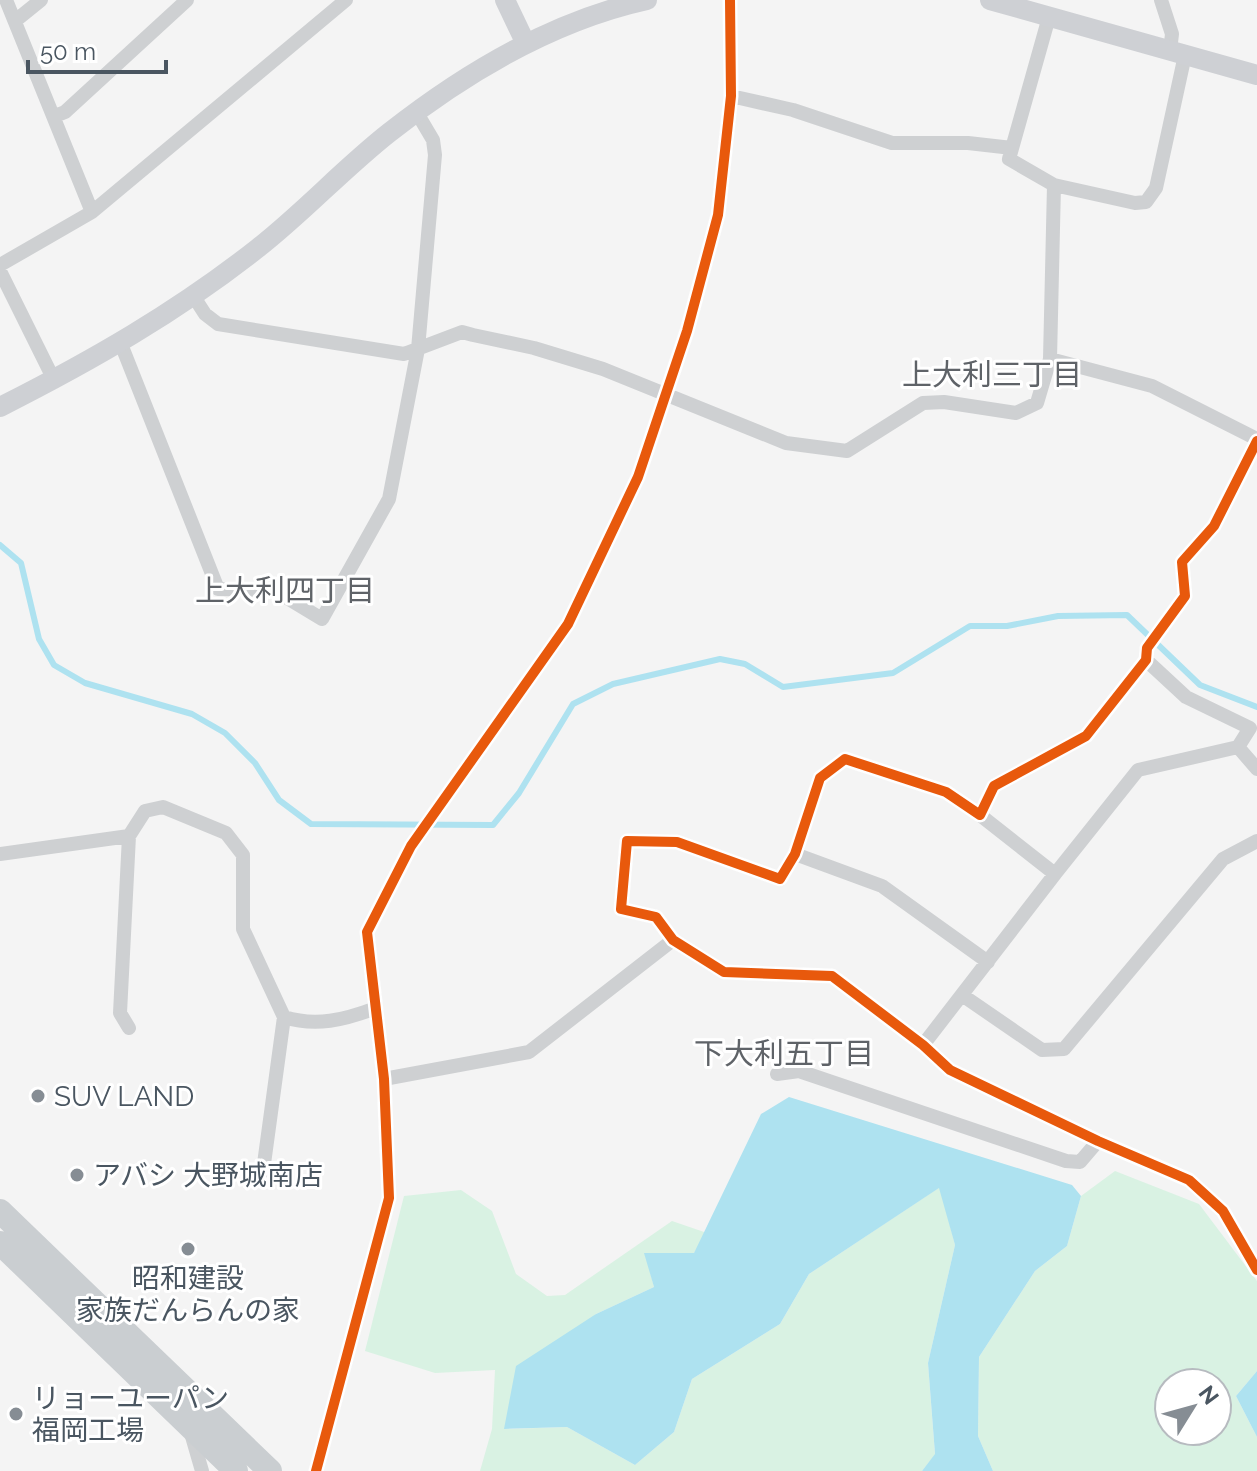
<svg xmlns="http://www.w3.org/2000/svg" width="1257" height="1471" font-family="Raleway,'Noto Sans JP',sans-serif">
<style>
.green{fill:#d9f2e3;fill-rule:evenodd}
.water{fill:#aee2f0}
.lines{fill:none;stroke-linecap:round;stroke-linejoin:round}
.stream{stroke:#aee2f0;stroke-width:6}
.street{stroke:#ced0d2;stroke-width:14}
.secondary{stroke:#ced0d4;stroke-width:20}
.primary{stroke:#caced1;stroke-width:24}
.cycleway-casing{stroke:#fff;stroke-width:15}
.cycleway{stroke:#e8590c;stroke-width:10}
.poi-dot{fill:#868d94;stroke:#fff;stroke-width:3}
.labels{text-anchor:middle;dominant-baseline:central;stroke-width:6;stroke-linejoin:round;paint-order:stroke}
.poi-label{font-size:28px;fill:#4a5661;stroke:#fff;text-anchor:start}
.neighbourhood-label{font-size:30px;fill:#5f6368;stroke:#fff}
</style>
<rect width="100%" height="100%" fill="#f4f4f4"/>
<path class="green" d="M 1115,1171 L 1199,1204 L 1257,1281 L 1257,1371 L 1236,1396 L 1257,1437 L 1257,1471 L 993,1471 L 978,1436 L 979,1357 L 1035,1271 L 1067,1246 L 1081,1196 ZM 1169,1383 L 1217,1383 L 1217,1431 L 1169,1431 Z
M 940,1187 L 955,1245 L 928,1363 L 935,1455 L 922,1471 L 480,1471 L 492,1429 L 495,1370 L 435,1373 L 365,1351 L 404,1196 L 461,1190 L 492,1211 L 516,1274 L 547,1296 L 565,1295 L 672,1221 L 707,1233 L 694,1253 L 645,1253 L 654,1287 L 596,1314 L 505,1429 L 567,1427 L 635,1465 L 674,1432 L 692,1379 L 780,1324 L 809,1274 Z"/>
<path class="water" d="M 789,1097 L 1072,1185 L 1081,1196 L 1067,1246 L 1035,1271 L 979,1357 L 978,1436 L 993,1471 L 922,1471 L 935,1454 L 928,1363 L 955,1245 L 939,1188 L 809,1274 L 780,1324 L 692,1379 L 674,1432 L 635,1465 L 567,1427 L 504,1429 L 516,1366 L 596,1314 L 654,1287 L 644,1253 L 694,1253 L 761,1114 Z
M 1257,1371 L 1257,1437 L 1236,1396 Z"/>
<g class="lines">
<path class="stream" d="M 0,545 L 21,563 L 39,639 L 54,665 L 85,683 L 192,714 L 225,733 L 255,763 L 279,800 L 311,824 L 493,825 L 519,793 L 573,704 L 613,684 L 720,659 L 745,664 L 783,687 L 893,673 L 970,626 L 1007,626 L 1058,616 L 1127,615 L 1200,685 L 1257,707"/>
<path class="street" d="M 6,0 L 92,212
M 1161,0 L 1172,34 L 1170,51
M 15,21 L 41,0
M 731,96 L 793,110 L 892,143 L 968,143 L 1012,148
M 55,116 L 65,112 L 187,0
M 1054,185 L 1135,203 L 1146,202 L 1156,188 L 1185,55
M 0,265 L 92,212 L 346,0
M 0,271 L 54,380
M 194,297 L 205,314 L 218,324 L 404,354 L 462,332 L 473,335 L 534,348 L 603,369 L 786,443 L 847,451 L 923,403 L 944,402 L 1016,413 L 1037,403 L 1050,359 L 1054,185 L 1009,159 L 1049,17
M 121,344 L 218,589 L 274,590 L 322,619 L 389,499 L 418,349 L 435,155 L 433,140 L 417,113
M 1050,359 L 1152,386 L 1257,439
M 1257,441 L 1214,526 L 1182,562 L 1185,596 L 1147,648 L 1146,660 L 1086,736 L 994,786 L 980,815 L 946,792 L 845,759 L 820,778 L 795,854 L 780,879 L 677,842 L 627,841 L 621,909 L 656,917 L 673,940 L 724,972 L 832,976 L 923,1045 L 950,1070 L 1098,1141 L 1189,1180 L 1223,1211 L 1257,1270
M 1146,660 L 1186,697 L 1250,728 L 1238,747 L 1257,769
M 129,836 L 120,1013 L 129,1028
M 0,854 L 129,836 L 145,811 L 163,807 L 226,833 L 243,855 L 243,929 L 284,1017 C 316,1027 344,1020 376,1008
M 795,854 L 882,886 L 988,962
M 1055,874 L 1138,770 L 1238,747
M 962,995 L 1042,1050 L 1064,1049 L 1223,859 L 1257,841
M 923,1045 L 1055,874 L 980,815
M 777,1074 L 799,1071 L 1066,1161 L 1080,1162 L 1098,1141
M 384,1079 L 529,1052 L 673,940
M 263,1171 L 284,1017
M 191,1433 L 202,1471
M 316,1471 L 389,1198 L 384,1079 L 367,932 L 411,846 L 568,624 L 638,477 L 687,331 L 718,215 L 731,96 L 730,0"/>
<path class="secondary" d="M 505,0 L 526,44
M 990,0 L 1257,75
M 0,407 C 91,361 177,312 258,248 C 304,212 344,168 390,132 C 465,73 552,21 647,0"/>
<path class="primary" d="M 0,1211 L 270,1471
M 0,1243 L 236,1471"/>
<g class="cycleway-casing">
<path id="cycleway" d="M 1257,441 L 1214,526 L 1182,562 L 1185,596 L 1147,648 L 1146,660 L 1086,736 L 994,786 L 980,815 L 946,792 L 845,759 L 820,778 L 795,854 L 780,879 L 677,842 L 627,841 L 621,909 L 656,917 L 673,940 L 724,972 L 832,976 L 923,1045 L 950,1070 L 1098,1141 L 1189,1180 L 1223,1211 L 1257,1270
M 316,1471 L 389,1198 L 384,1079 L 367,932 L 411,846 L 568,624 L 638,477 L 687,331 L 718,215 L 731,96 L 730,0"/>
</g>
<use href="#cycleway" class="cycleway"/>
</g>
<g class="poi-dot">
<circle cx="38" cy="1096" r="8"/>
<circle cx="77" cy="1175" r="8"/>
<circle cx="188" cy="1249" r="8"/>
<circle cx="16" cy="1414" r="8"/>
</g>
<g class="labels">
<g class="poi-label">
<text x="54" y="1096">SUV LAND</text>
<text x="93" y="1175">アバシ 大野城南店</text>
<text x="188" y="1278" text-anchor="middle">昭和建設<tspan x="188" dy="32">家族だんらんの家</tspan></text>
<text x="32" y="1398">リョーユーパン<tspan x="32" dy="32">福岡工場</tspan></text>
</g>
<g class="neighbourhood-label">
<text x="992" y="374">上大利三丁目</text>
<text x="285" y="590">上大利四丁目</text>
<text x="784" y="1053">下大利五丁目</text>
</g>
</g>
<g transform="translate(1193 1407) rotate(53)"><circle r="38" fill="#ffffff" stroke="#b7bbc0" stroke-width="2"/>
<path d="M0-6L14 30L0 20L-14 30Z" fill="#868d94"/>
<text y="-12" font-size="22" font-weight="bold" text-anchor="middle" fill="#4a5661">N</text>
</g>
<path d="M28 60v12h138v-12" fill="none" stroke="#4a5661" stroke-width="4"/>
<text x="40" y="60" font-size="24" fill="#4a5661" stroke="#ffffff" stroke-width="6" paint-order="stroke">50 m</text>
</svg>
